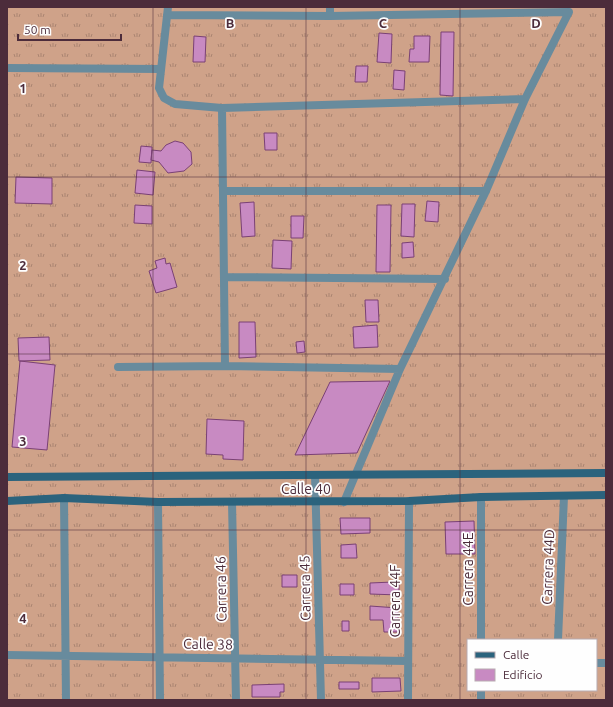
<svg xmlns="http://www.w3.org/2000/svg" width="613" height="707" font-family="Ubuntu,sans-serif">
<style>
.grass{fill:url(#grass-tufts);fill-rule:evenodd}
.building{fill:#c88ac2;stroke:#7a4175}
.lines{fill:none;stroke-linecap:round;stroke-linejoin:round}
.street{stroke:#688b9d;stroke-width:8}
.secondary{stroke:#2b637d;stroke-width:8}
.grid{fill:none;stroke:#4c2c3b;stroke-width:1;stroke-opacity:0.55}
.labels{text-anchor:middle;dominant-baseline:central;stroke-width:3.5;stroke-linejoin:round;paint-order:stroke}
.street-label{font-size:14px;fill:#4c2c3b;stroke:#fefefe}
.grid-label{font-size:13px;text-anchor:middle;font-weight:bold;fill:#4c2c3b;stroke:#fefefe;stroke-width:3.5;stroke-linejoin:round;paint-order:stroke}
</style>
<defs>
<pattern id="grass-tufts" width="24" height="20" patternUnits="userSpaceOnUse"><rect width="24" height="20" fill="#cfa289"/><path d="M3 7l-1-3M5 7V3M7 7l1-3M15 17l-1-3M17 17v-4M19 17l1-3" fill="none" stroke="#aa8471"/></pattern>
</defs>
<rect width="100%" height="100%" fill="#ffcce2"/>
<path class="grass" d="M 7,7 L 606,7 L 606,700 L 7,700 ZM 468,640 L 596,640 L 596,690 L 468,690 Z"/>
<path class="building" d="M 441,32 L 454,32 L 453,96 L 440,95 Z
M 379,33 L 392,34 L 391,63 L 377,62 Z
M 194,36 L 206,37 L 205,62 L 193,62 Z
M 414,36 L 430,36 L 429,62 L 409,62 L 410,49 L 414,49 Z
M 356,66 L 368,66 L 367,82 L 355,82 Z
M 394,70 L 405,71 L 404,90 L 393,89 Z
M 264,133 L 277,133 L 277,150 L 265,150 Z
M 175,141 L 183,143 L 191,152 L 192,164 L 184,171 L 168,173 L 159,162 L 151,160 L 152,150 L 161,151 L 166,145 Z
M 141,146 L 152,147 L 151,163 L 139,162 Z
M 137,170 L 155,172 L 153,195 L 135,193 Z
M 16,177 L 52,178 L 52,204 L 15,203 Z
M 427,201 L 439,202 L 438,222 L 425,221 Z
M 254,202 L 255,236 L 242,237 L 240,203 Z
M 402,204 L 415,204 L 414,237 L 401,236 Z
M 135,205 L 152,206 L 152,224 L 134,223 Z
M 377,205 L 391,205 L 390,272 L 376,272 Z
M 291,216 L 304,216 L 303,238 L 291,238 Z
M 273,240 L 292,241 L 291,269 L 272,268 Z
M 413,242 L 414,257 L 402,258 L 402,243 Z
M 165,258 L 166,264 L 170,263 L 177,287 L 156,293 L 149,271 L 157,268 L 155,261 Z
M 365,300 L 378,300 L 379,322 L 366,322 Z
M 239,322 L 255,322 L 256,357 L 239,358 Z
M 377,325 L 378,347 L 354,348 L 353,327 Z
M 49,337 L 50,360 L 19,361 L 18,338 Z
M 304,341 L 305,352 L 297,353 L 296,342 Z
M 20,361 L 55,365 L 47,450 L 12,447 Z
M 390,381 L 357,453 L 295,455 L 330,382 Z
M 207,419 L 244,421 L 243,460 L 223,459 L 223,455 L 206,454 Z
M 340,518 L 370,518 L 370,533 L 341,534 Z
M 474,521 L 475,554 L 446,554 L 445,522 Z
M 356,544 L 357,558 L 341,558 L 341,545 Z
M 282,575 L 297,575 L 297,587 L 282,587 Z
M 393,582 L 393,585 L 399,585 L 399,595 L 370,594 L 370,583 Z
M 340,584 L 354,584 L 354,595 L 340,595 Z
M 370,606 L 398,608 L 398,632 L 384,632 L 383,620 L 370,620 Z
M 342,621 L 349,621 L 349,631 L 342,631 Z
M 372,678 L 400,678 L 401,691 L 372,692 Z
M 339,682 L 359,682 L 359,689 L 339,689 Z
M 284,684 L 284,692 L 280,692 L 280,697 L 252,697 L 252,685 Z"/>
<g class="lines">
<path class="street" d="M 168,7 L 159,88 L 164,98 L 175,104 L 222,108 L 525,99
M 167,15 L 330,16 L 569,12 L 525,99 L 486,191 L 400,369 L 344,502
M 330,16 L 330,7
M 7,68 L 161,69
M 222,108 L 225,366
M 223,191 L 486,191
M 224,277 L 445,279
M 118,367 L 225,366 L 400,369
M 315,475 L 321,700
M 481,497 L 481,640
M 64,498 L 66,700
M 158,502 L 160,700
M 232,502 L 236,700
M 558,640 L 564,496
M 7,655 L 408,661
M 596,663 L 606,663
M 408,700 L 409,501
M 481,700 L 481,690"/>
<path class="secondary" d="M 7,477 L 606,473
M 7,501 L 64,498 L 158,502 L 409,501 L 481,497 L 606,495"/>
</g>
<path class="grid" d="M 153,7 L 153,700M 306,7 L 306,700M 460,7 L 460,700M 7,177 L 606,177M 7,354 L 606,354M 7,530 L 606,530"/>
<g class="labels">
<g class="street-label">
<text x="306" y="489">Calle 40</text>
<text transform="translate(548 567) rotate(-88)">Carrera 44D</text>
<text transform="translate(468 569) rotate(-90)">Carrera 44E</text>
<text transform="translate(305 588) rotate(-91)">Carrera 45</text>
<text transform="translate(221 589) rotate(-91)">Carrera 46</text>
<text transform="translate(395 601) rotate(-90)">Carrera 44F</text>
<text transform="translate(208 644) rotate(1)">Calle 38</text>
</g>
</g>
<g class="grid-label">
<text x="230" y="28">B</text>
<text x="383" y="28">C</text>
<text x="536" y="28">D</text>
<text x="23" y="93">1</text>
<text x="23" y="270">2</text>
<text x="23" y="446">3</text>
<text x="23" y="623">4</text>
</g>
<rect width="613" height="707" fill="none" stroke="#4c2c3b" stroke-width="16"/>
<rect x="467" y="639" width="130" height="52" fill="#fefefe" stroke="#b7aab0"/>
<rect x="475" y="652" width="20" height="6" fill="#2b637d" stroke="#b7aab0"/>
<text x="503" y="659" font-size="12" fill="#4c2c3b">Calle</text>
<rect x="475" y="669" width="20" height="12" fill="#c88ac2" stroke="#b7aab0"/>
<text x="503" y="679" font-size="12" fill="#4c2c3b">Edificio</text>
<path d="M18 34v6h103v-6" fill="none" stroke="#4c2c3b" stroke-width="2"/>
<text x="24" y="34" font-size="12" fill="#4c2c3b" stroke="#fefefe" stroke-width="3" paint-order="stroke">50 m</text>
</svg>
